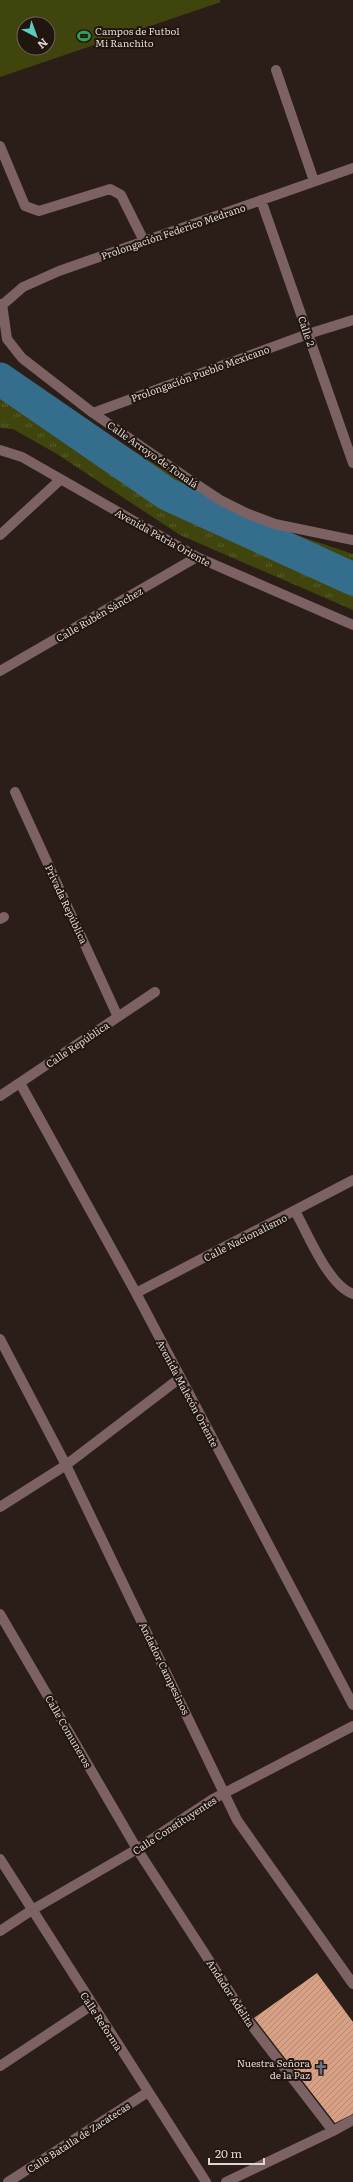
<svg xmlns="http://www.w3.org/2000/svg" width="353" height="2182" font-family="Literata,serif">
<style>
.grass{fill:url(#grass-tufts)}
.park{fill:#40440d;fill-rule:evenodd}
.lines{fill:none;stroke-linecap:round;stroke-linejoin:round}
.river{stroke:#356e8d;stroke-width:33}
.building{fill:url(#building-hatch)}
.minor{stroke:#7d6263;stroke-width:10}
.labels{text-anchor:middle;dominant-baseline:central;stroke-width:4;stroke-linejoin:round;paint-order:stroke}
.poi-label{font-size:10px;fill:#dfd6d1;stroke:#21150f;text-anchor:start}
.street-label{font-size:10px;fill:#dfd6d1;stroke:#21150f}
</style>
<defs>
<pattern id="grass-tufts" width="24" height="20" patternUnits="userSpaceOnUse"><rect width="24" height="20" fill="#40440d"/><path d="M3 7l-1-3M5 7V3M7 7l1-3M15 17l-1-3M17 17v-4M19 17l1-3" fill="none" stroke="#5b5e2f"/></pattern>
<pattern id="building-hatch" width="6" height="6" patternUnits="userSpaceOnUse"><rect width="6" height="6" fill="#d8a185"/><path d="M-1 1l2-2M0 6l6-6M5 7l2-2" fill="none" stroke="#b38974"/></pattern>
</defs>
<rect width="100%" height="100%" fill="#2b1e18"/>
<path class="grass" d="M 0,368 L 237,515 L 353,554 L 353,610 L 180,535 L 57,454 L 13,429 L 0,428 Z"/>
<path class="park" d="M 0,0 L 220,0 L 221,2 L 0,77 ZM 24,24 L 48,24 L 48,48 L 24,48 Z"/>
<g class="lines">
<path class="river" d="M 0,379 L 167,494 L 353,579"/>
</g>
<path class="building" d="M 317,1973 L 353,2022 L 353,2114 L 335,2123 L 254,2018 Z"/>
<g class="lines">
<path class="minor" d="M 276,70 L 314,181
M 0,146 L 25,206 L 39,211 L 110,189 L 121,195 L 144,241
M 261,200 L 353,463
M 0,304 L 2,304 L 7,339 L 22,358 L 93,413 L 187,478 L 220,500 L 246,513 L 275,524 L 353,540
M 0,307 L 23,287 L 59,271 L 353,168
M 93,413 L 308,334 L 353,320
M 0,450 L 22,457 L 197,557 L 353,625
M 0,535 L 60,480
M 0,671 L 197,557
M 15,792 L 118,1017
M 0,919 L 4,917
M 20,1083 L 136,1293 L 353,1705
M 0,1096 L 155,992
M 295,1211 C 308,1234 328,1285 353,1294
M 136,1293 L 353,1180
M 0,1339 L 66,1465 L 237,1820 L 353,1984
M 0,1507 L 66,1465 L 180,1378
M 0,1614 L 137,1849 L 249,2022 L 333,2131
M 0,1859 L 206,2182
M 0,1931 L 32,1910 L 137,1849 L 213,1799 L 353,1726
M 0,2066 L 92,2005
M 8,2182 L 148,2092
M 226,2182 L 333,2131 L 353,2120"/>
</g>
<defs>
<g id="stadium-bare" transform="scale(1.08)"><path d="M0-5a6.5 5 0 1 0 0 10a6.5 5 0 1 0 0-10ZM-3.5-1.8h7v3.6h-7Z" fill="#2e9e5b" stroke="#21150f" stroke-width="2.5" paint-order="stroke"/></g>
<g id="church-bare" transform="scale(1.08)"><path d="M-1.2-6h2.4v3.5h3.3v2.4h-3.3V6h-2.4V-.1h-3.3v-2.4h3.3Z" fill="#6b7280" stroke="#21150f" stroke-width="2.5" paint-order="stroke"/></g>
</defs>
<g fill-rule="evenodd">
<use href="#stadium-bare" x="84" y="36"/>
<use href="#church-bare" x="321" y="2068"/>
</g>
<g class="labels">
<g class="poi-label">
<text x="95" y="30">Campos de Futbol<tspan x="95" dy="12">Mi Ranchito</tspan></text>
<text x="310" y="2062" text-anchor="end">Nuestra Señora<tspan x="310" dy="12">de la Paz</tspan></text>
</g>
<g class="street-label">
<text transform="translate(173 231) rotate(-19)">Prolongación Federico Medrano</text>
<text transform="translate(307 331) rotate(71)">Calle 2</text>
<text transform="translate(200 373) rotate(-20)">Prolongación Pueblo Mexicano</text>
<text transform="translate(153 454) rotate(35)">Calle Arroyo de Tonalá</text>
<text transform="translate(163 537) rotate(29)">Avenida Patria Oriente</text>
<text transform="translate(99 614) rotate(-30)">Calle Rubén Sánchez</text>
<text transform="translate(67 904) rotate(65)">Privada República</text>
<text transform="translate(77 1044) rotate(-34)">Calle República</text>
<text transform="translate(245 1237) rotate(-27)">Calle Nacionalismo</text>
<text transform="translate(188 1393) rotate(62)">Avenida Malecón Oriente</text>
<text transform="translate(165 1668) rotate(64)">Andador Campesinos</text>
<text transform="translate(69 1731) rotate(60)">Calle Comuneros</text>
<text transform="translate(174 1825) rotate(-33)">Calle Constituyentes</text>
<text transform="translate(231 1993) rotate(57)">Andador Adelita</text>
<text transform="translate(102 2021) rotate(57)">Calle Reforma</text>
<text transform="translate(78 2137) rotate(-33)">Calle Batalla de Zacatecas</text>
</g>
</g>
<g transform="translate(36 36) rotate(139)"><circle r="19" fill="#21150f" stroke="#6d625d"/>
<path d="M0-3L7 15L0 10L-7 15Z" fill="#5bcebc"/>
<text y="-6" font-size="11" font-weight="bold" text-anchor="middle" fill="#dfd6d1">N</text>
</g>
<path d="M209 2158v6h55v-6" fill="none" stroke="#dfd6d1" stroke-width="2"/>
<text x="215" y="2158" font-size="12" fill="#dfd6d1" stroke="#21150f" stroke-width="3" paint-order="stroke">20 m</text>
</svg>
